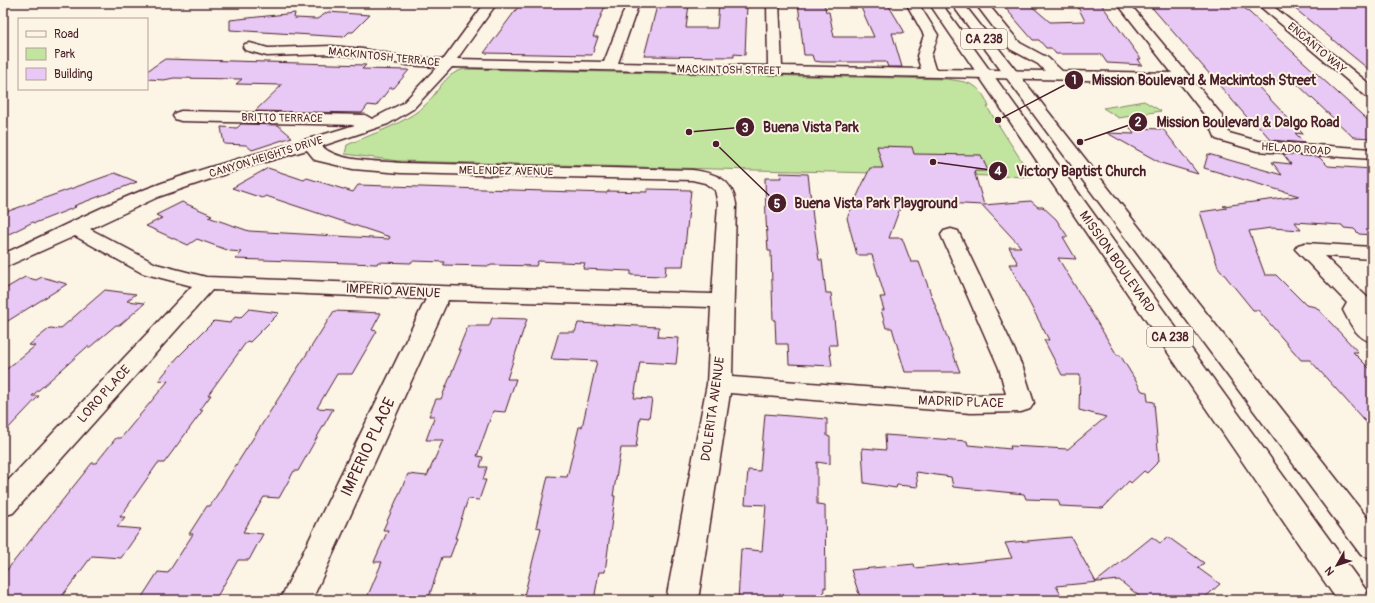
<svg xmlns="http://www.w3.org/2000/svg" width="1375" height="603" font-family="Pangolin,sans-serif">
<style>
.green{fill:#c1e59f;stroke:#868265}
.building{fill:#e8c9f6;stroke:#4a1f2b}
.lines{fill:none;stroke-linecap:round;stroke-linejoin:round}
.street-casing{stroke:#4a1f2b;stroke-width:3}
.primary-casing{stroke:#4a1f2b;stroke-width:3}
.street{fill:#fcf5e5;fill-rule:evenodd}
.primary{fill:#fcf5e5;fill-rule:evenodd}
.labels{text-anchor:middle;dominant-baseline:central;stroke-width:4;stroke-linejoin:round;paint-order:stroke}
.far-street-label{font-size:11px;fill:#4a1f2b;stroke:#fcf5e5}
.shield{fill:#fcf5e5;stroke:#7f5f63;stroke-width:1}
.shield-label{font-size:12px;font-weight:bold;fill:#4a1f2b}
.street-label{font-size:13px;fill:#4a1f2b;stroke:#fcf5e5}
.near-street-label{font-size:16px;fill:#4a1f2b;stroke:#fcf5e5}
.leader{fill:none;stroke:#4a1f2b;stroke-width:1.5}
.callout-dot{fill:#4a1f2b;stroke:#fcf5e5;stroke-width:1.5}
.mark-label{font-size:12px;text-anchor:middle;font-weight:bold;fill:#fff}
.callout-label{font-size:14px;text-anchor:middle;font-weight:bold;fill:#4a1f2b;stroke:#fcf5e5;stroke-width:4;stroke-linejoin:round;paint-order:stroke}
</style>
<rect width="100%" height="100%" fill="#fcf5e5"/>
<filter id="ink" filterUnits="userSpaceOnUse"><feTurbulence type="fractalNoise" baseFrequency=".025" numOctaves="2"/><feDisplacementMap in="SourceGraphic" scale="8" xChannelSelector="R" yChannelSelector="G"/><feConvolveMatrix kernelMatrix="1 2 1 2 8 2 1 2 1" color-interpolation-filters="sRGB"/></filter>
<g filter="url(#ink)">
<path class="green" d="M 465,69 L 946,79 C 969,82 980,83 989,107 L 987,107 L 1032,177 L 398,161 L 345,154 L 347,145 C 372,134 401,125 422,108 C 439,94 442,74 465,69 Z
M 1144,101 L 1161,111 L 1119,118 L 1103,108 Z"/>
<path class="building" d="M 521,3 L 582,5 L 583,3 L 606,3 L 593,37 L 598,37 L 592,55 L 484,53 Z
M 660,3 L 689,4 L 686,28 L 717,28 L 719,4 L 747,4 L 745,55 L 734,54 L 734,57 L 644,56 L 657,6 Z
M 798,3 L 824,3 L 826,12 L 829,12 L 834,37 L 874,37 L 859,3 L 887,3 L 904,31 L 903,33 L 892,33 L 902,67 L 888,67 L 886,62 L 822,62 L 814,61 L 812,55 L 804,55 Z
M 1001,3 L 1028,3 L 1050,22 L 1085,21 L 1076,3 L 1101,4 L 1141,59 L 1138,59 L 1142,65 L 1107,63 L 1101,54 L 1056,54 L 1051,48 L 1046,48 L 1039,40 L 1033,40 Z
M 1148,3 L 1239,3 L 1372,124 L 1372,138 L 1353,137 L 1295,82 L 1252,80 L 1303,134 L 1295,133 L 1305,143 L 1271,140 L 1256,123 L 1252,123 Z
M 1288,3 L 1367,3 L 1372,7 L 1372,72 Z
M 328,12 L 370,15 L 353,32 L 349,32 L 344,37 L 230,30 L 230,20 L 295,13 L 294,18 L 317,19 Z
M 165,59 L 366,65 L 362,69 L 409,70 L 394,88 L 390,88 L 376,106 L 368,105 L 362,113 L 255,111 L 282,85 L 236,84 L 242,79 L 174,78 L 164,80 L 147,79 L 147,71 Z
M 241,124 L 278,125 L 292,137 L 252,150 L 246,145 L 224,144 L 221,127 L 237,128 Z
M 1130,128 L 1163,129 L 1198,174 L 1161,163 L 1107,133 L 1134,134 Z
M 877,146 L 912,147 L 914,154 L 981,155 L 988,171 L 974,171 L 984,205 L 1031,201 L 1038,207 L 1043,207 L 1056,219 L 1068,237 L 1063,237 L 1076,259 L 1058,258 L 1117,355 L 1120,355 L 1142,391 L 1147,392 L 1148,401 L 1154,402 L 1159,461 L 1147,473 L 1144,471 L 1131,483 L 1129,481 L 1103,508 L 1060,506 L 1058,500 L 1026,499 L 1024,494 L 953,487 L 951,477 L 916,472 L 918,487 L 897,485 L 896,488 L 864,483 L 862,448 L 886,450 L 885,435 L 967,441 L 968,445 L 1011,449 L 1010,446 L 1068,449 L 1106,417 L 1079,410 L 1080,375 L 1062,375 L 1044,340 L 1049,340 L 1009,264 L 1018,264 L 1009,247 L 1021,247 L 982,205 L 927,202 L 900,208 L 889,238 L 902,238 L 911,262 L 919,262 L 960,372 L 905,372 L 892,328 L 886,328 L 881,310 L 884,310 L 880,297 L 885,297 L 872,255 L 857,255 L 847,218 L 870,168 L 883,168 Z
M 1208,154 L 1282,175 L 1272,162 L 1291,164 L 1283,154 L 1319,157 L 1328,166 L 1372,169 L 1372,235 L 1359,234 L 1354,229 L 1344,228 L 1342,225 L 1295,222 L 1301,230 L 1271,228 L 1249,231 L 1265,275 L 1276,275 L 1306,305 L 1316,307 L 1358,352 L 1353,352 L 1372,371 L 1372,429 L 1310,360 L 1301,360 L 1258,310 L 1253,310 L 1218,267 L 1200,212 L 1227,208 L 1223,206 L 1299,196 L 1204,168 Z
M 268,168 L 304,180 L 307,178 L 353,192 L 358,185 L 607,193 L 608,191 L 647,192 L 647,189 L 691,190 L 683,266 L 666,266 L 665,276 L 631,275 L 631,271 L 583,269 L 585,263 L 538,261 L 536,266 L 491,265 L 490,266 L 443,265 L 445,262 L 412,261 L 411,263 L 378,262 L 377,264 L 235,259 L 242,252 L 230,251 L 197,239 L 188,245 L 146,226 L 162,218 L 156,215 L 182,202 L 212,215 L 208,217 L 249,231 L 389,239 L 390,237 L 266,196 L 262,198 L 232,188 Z
M 115,173 L 137,182 L 74,206 L 76,207 L 35,223 L 33,222 L 3,237 L 3,213 Z
M 780,173 L 808,174 L 813,218 L 819,260 L 822,260 L 826,293 L 831,293 L 837,345 L 829,345 L 832,366 L 789,364 L 788,344 L 776,344 L 775,320 L 773,320 L 771,251 L 768,251 L 766,220 L 765,178 L 781,178 Z
M 25,277 L 36,280 L 42,277 L 67,284 L 3,324 L 3,290 Z
M 105,290 L 136,294 L 127,301 L 145,303 L 120,325 L 116,325 L 90,347 L 87,347 L 32,396 L 39,396 L 3,434 L 3,372 L 35,346 L 29,345 L 50,328 L 60,329 Z
M 249,309 L 279,313 L 250,342 L 247,341 L 208,395 L 211,395 L 200,410 L 203,410 L 164,463 L 158,463 L 120,517 L 125,517 L 117,527 L 141,529 L 121,558 L 92,556 L 59,600 L 3,600 L 3,575 L 92,463 L 96,463 L 116,438 L 121,438 L 168,381 L 159,380 L 177,358 L 214,321 L 230,323 L 235,317 L 240,318 Z
M 334,311 L 381,313 L 372,330 L 377,331 L 352,374 L 337,374 L 317,408 L 333,409 L 298,471 L 294,471 L 279,498 L 264,497 L 243,532 L 263,534 L 249,560 L 238,560 L 215,600 L 140,600 L 158,572 L 168,573 L 193,534 L 189,534 L 207,506 L 210,506 Z
M 492,318 L 527,319 L 507,379 L 516,379 L 505,412 L 493,411 L 477,456 L 483,457 L 480,467 L 487,467 L 483,480 L 486,480 L 479,500 L 468,499 L 455,538 L 457,538 L 450,557 L 442,557 L 428,600 L 366,600 L 382,562 L 374,562 L 388,530 L 383,530 L 408,474 L 427,476 L 443,440 L 426,440 L 435,416 L 429,416 L 436,399 L 441,399 L 461,350 L 458,350 L 468,326 L 489,326 Z
M 578,323 L 659,327 L 658,337 L 679,338 L 676,364 L 640,362 L 634,398 L 652,399 L 649,418 L 640,417 L 636,448 L 621,448 L 613,496 L 615,496 L 605,572 L 599,572 L 594,600 L 523,600 L 541,528 L 536,527 L 548,476 L 567,477 L 579,427 L 582,427 L 597,361 L 551,359 L 559,332 L 575,332 Z
M 765,414 L 827,419 L 827,436 L 830,437 L 830,464 L 817,462 L 817,504 L 825,505 L 826,588 L 824,587 L 823,600 L 738,600 L 741,549 L 762,551 L 766,505 L 745,504 L 748,470 L 760,471 Z
M 1071,537 L 1096,582 L 1152,537 L 1160,543 L 1168,537 L 1204,563 L 1198,568 L 1220,584 L 1202,600 L 1144,600 L 1119,580 L 1056,586 L 1064,600 L 861,600 L 851,570 L 914,564 L 915,568 L 1012,558 L 1005,543 Z"/>
<g class="lines">
<g class="street-casing">
<path id="street" d="M 485,3 L 497,3 L 457,59 L 604,62 L 627,3 L 639,3 L 618,63 L 768,66 L 767,3 L 779,3 L 782,66 L 921,69 L 917,56 L 924,35 L 906,3 L 918,3 L 938,35 L 931,56 L 935,69 L 1045,71 L 1038,64 L 1010,49 L 975,3 L 987,3 L 1020,43 L 1048,58 L 1062,71 L 1172,73 L 1117,3 L 1129,3 L 1221,114 L 1229,133 L 1258,141 L 1372,149 L 1372,159 L 1257,151 L 1216,139 L 1207,118 L 1179,82 L 452,67 L 413,109 L 388,124 L 322,146 C 336,162 380,161 401,163 L 692,170 C 715,173 733,179 736,204 L 732,377 L 971,395 L 1006,394 L 999,368 L 941,235 L 944,231 L 951,229 L 958,231 L 1023,368 L 1034,403 L 1030,409 L 1021,412 L 971,413 L 730,393 L 698,600 L 666,600 L 707,384 L 711,307 L 448,300 L 312,600 L 280,600 L 426,299 L 212,290 L 13,513 L 3,516 L 3,486 L 192,286 L 142,273 L 75,236 L 3,268 L 3,254 C 50,233 97,208 146,189 C 214,163 285,147 355,125 L 181,121 L 175,119 L 173,116 L 175,113 L 181,111 L 365,115 L 372,119 L 403,103 L 437,67 L 407,65 L 363,57 L 332,54 L 267,56 L 245,50 L 243,47 L 245,44 L 250,43 L 268,48 L 332,46 L 363,49 L 407,57 L 444,59 ZM 307,150 L 315,160 L 353,169 L 401,173 L 692,180 L 705,183 L 715,190 L 718,204 L 712,294 L 440,286 L 206,277 L 156,264 L 90,229 L 158,197 L 237,170 Z
M 1256,3 L 1269,3 L 1372,86 L 1372,99 L 1367,97 Z
M 1305,243 L 1372,247 L 1372,259 L 1324,256 L 1367,297 L 1372,300 L 1372,315 L 1367,314 L 1372,321 L 1372,342 C 1356,338 1350,323 1343,310 L 1347,303 L 1295,249 L 1298,245 Z"/>
</g>
<g class="primary-casing">
<path id="primary" d="M 929,3 L 941,3 L 1366,590 L 1371,600 L 1337,600 Z
M 951,3 L 963,3 L 1372,524 L 1372,558 L 1361,555 Z"/>
</g>
<use href="#street" class="street"/>
<use href="#primary" class="primary"/>
</g>
</g>
<g class="labels">
<g class="far-street-label">
<text transform="translate(1317 48) rotate(40)">ENCANTO WAY</text>
<text transform="translate(384 57) rotate(6)">MACKINTOSH TERRACE</text>
<text transform="translate(729 70) rotate(1)">MACKINTOSH STREET</text>
<text transform="translate(282 118) rotate(1)">BRITTO TERRACE</text>
<text transform="translate(1296 149) rotate(4)">HELADO ROAD</text>
<text transform="translate(266 157) rotate(-17)">CANYON HEIGHTS DRIVE</text>
<text transform="translate(506 171) rotate(1)">MELENDEZ AVENUE</text>
</g>
<g class="shield">
<rect x="961" y="29" width="46" height="20" rx="3"/>
<rect x="1147" y="327" width="46" height="20" rx="3"/>
</g>
<g class="shield-label">
<text x="984" y="39">CA 238</text>
<text x="1170" y="337">CA 238</text>
</g>
<g class="street-label">
<text transform="translate(1117 262) rotate(55)">MISSION BOULEVARD</text>
<text transform="translate(393 291) rotate(3)">IMPERIO AVENUE</text>
<text transform="translate(104 394) rotate(-48)">LORO PLACE</text>
<text transform="translate(961 402) rotate(2)">MADRID PLACE</text>
<text transform="translate(713 409) rotate(-82)">DOLERITA AVENUE</text>
</g>
<g class="near-street-label">
<text transform="translate(368 447) rotate(-65)">IMPERIO PLACE</text>
</g>
</g>
<path class="leader" d="M998 120L1074 80M1080 142L1138 122M689 132L745 127M933 162L998 171M716 144L777 203"/>
<g class="callout-dot">
<circle cx="998" cy="120" r="4"/>
<circle cx="1080" cy="142" r="4"/>
<circle cx="689" cy="132" r="4"/>
<circle cx="933" cy="162" r="4"/>
<circle cx="716" cy="144" r="4"/>
<circle cx="1074" cy="80" r="10"/>
<circle cx="1138" cy="122" r="10"/>
<circle cx="745" cy="127" r="10"/>
<circle cx="998" cy="171" r="10"/>
<circle cx="777" cy="203" r="10"/>
</g>
<g class="mark-label">
<text x="1074" y="84">1</text>
<text x="1138" y="126">2</text>
<text x="745" y="132">3</text>
<text x="998" y="175">4</text>
<text x="777" y="208">5</text>
</g>
<g class="callout-label">
<text x="1204" y="85">Mission Boulevard &amp; Mackintosh Street</text>
<text x="1248" y="127">Mission Boulevard &amp; Dalgo Road</text>
<text x="811" y="132">Buena Vista Park</text>
<text x="1081" y="176">Victory Baptist Church</text>
<text x="876" y="208">Buena Vista Park Playground</text>
</g>
<rect width="1375" height="603" fill="none" stroke="#fcf5e5" stroke-width="16"/>
<rect x="8" y="8" width="1359" height="587" fill="none" stroke="#4a1f2b" stroke-width="1.5" filter="url(#ink)"/>
<rect x="18" y="18" width="130" height="72" fill="#fcf5e5" stroke="#b59f9b"/>
<rect x="26" y="31" width="20" height="6" fill="#fcf5e5" stroke="#b59f9b"/>
<text x="54" y="38" font-size="12" fill="#4a1f2b">Road</text>
<rect x="26" y="48" width="20" height="12" fill="#c1e59f" stroke="#b59f9b"/>
<text x="54" y="58" font-size="12" fill="#4a1f2b">Park</text>
<rect x="26" y="68" width="20" height="12" fill="#e8c9f6" stroke="#b59f9b"/>
<text x="54" y="78" font-size="12" fill="#4a1f2b">Building</text>
<g transform="translate(1337 565) rotate(231)" stroke="#fcf5e5" stroke-width="3" paint-order="stroke">
<path d="M0-3L7 15L0 10L-7 15Z" fill="#4a1f2b"/>
<text y="-6" font-size="11" font-weight="bold" text-anchor="middle" fill="#4a1f2b">N</text>
</g>
</svg>
